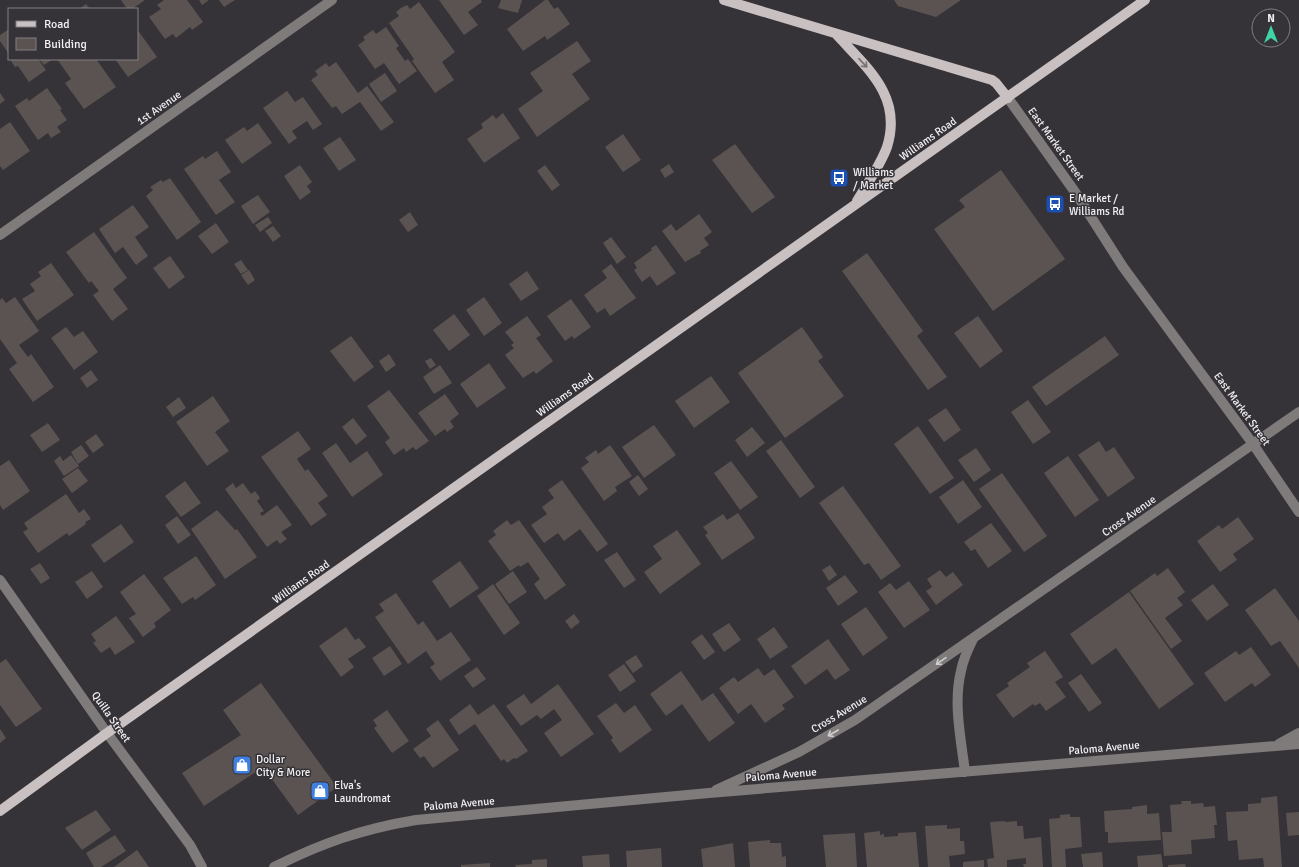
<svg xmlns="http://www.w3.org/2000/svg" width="1299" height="867" font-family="Signika,sans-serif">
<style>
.building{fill:#5a5351}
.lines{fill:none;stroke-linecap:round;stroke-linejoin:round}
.minor{stroke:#7f7b7b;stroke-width:10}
.major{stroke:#c9c1c1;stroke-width:10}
.oneway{stroke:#787376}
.oneway2{stroke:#d0ced0}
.labels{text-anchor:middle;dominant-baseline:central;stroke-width:3;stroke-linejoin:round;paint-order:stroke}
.street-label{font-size:11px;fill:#f3f1f4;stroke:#363338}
.poi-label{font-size:11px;fill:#f3f1f4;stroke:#363338;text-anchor:start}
</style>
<rect width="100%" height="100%" fill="#363338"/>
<path class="building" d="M 121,0 L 145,0 L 132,9 L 127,9 Z
M 164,0 L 187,0 L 203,22 L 192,30 L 190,27 L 176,38 L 173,34 L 165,39 L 149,17 L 161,9 L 157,5 Z
M 199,0 L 209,0 L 202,5 Z
M 219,0 L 235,0 L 224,7 Z
M 439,0 L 481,0 L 482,2 L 468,12 L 478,25 L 464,35 Z
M 501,0 L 522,0 L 518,13 L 498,8 Z
M 545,0 L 548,0 L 554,9 L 558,7 L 570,24 L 547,40 L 545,36 L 523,51 L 507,29 Z
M 894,0 L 961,0 L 936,17 L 898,6 Z
M 419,2 L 455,52 L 442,62 L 454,80 L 435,93 L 412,61 L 414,59 L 389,23 L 399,16 L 396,12 L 401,8 L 407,5 L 410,9 Z
M 86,4 L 90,9 L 79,9 Z
M 386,27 L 399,46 L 396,48 L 405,61 L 408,59 L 417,71 L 399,84 L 384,63 L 375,69 L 358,45 L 365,40 L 363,37 L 373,30 L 376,34 Z
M 9,29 L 9,54 L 0,41 L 0,35 Z
M 137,29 L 157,57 L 128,77 L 115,59 L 137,59 Z
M 577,41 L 591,61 L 572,74 L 590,99 L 537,137 L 518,109 L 543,91 L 530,73 Z
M 14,59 L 38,59 L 46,70 L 29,82 L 18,66 L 15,67 L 11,61 Z
M 39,59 L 53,59 L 44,65 Z
M 57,59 L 96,59 L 116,87 L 84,109 L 65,83 L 71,79 Z
M 336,62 L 358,93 L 367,86 L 394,122 L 381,131 L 360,102 L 342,114 L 336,106 L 332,108 L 311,80 L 318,75 L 315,71 L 326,63 L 329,67 Z
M 385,73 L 397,91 L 381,102 L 369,84 Z
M 47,88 L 62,109 L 60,110 L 67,120 L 57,127 L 61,132 L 51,138 L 48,133 L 38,140 L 15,106 L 27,98 L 29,101 Z
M 287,91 L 295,102 L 303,97 L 322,124 L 313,130 L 307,121 L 292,131 L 297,138 L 289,144 L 263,108 Z
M 0,93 L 5,100 L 0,104 Z
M 503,113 L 520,138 L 484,163 L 467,139 L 483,128 L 481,124 L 493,115 L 496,119 Z
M 10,122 L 30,151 L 3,170 L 0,166 L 0,129 Z
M 258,123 L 272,143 L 242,164 L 225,140 L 244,127 L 247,131 Z
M 623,134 L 641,160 L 623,172 L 605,147 Z
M 340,137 L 356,160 L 339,171 L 323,148 Z
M 735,144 L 775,197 L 752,213 L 712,160 Z
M 217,151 L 231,172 L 219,180 L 235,202 L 216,215 L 184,169 L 203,156 L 205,159 Z
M 669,164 L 674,172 L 665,178 L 660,170 Z
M 300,165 L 312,182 L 307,186 L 311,192 L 300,200 L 284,176 Z
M 545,165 L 560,185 L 552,191 L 537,171 Z
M 1001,170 L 1065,259 L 993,311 L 934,229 L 965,207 L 959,200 Z
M 170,178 L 201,222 L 177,240 L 146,196 L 153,190 L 150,187 L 161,180 L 163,182 Z
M 258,195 L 270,212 L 253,224 L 241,206 Z
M 133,205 L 149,227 L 135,237 L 148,256 L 136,265 L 123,247 L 115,253 L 99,229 Z
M 410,212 L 418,225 L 408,232 L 399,220 Z
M 699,214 L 712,232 L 704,238 L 709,245 L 700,251 L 701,253 L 685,262 L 662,231 L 671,224 L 676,231 Z
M 268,217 L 272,223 L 260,232 L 255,225 Z
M 216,223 L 229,242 L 212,254 L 198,236 Z
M 273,226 L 281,236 L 273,242 L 265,231 Z
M 94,232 L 127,278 L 113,289 L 128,309 L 112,321 L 93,295 L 99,291 L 91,281 L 89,283 L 66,252 Z
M 611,237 L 626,257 L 617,264 L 603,243 Z
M 656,245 L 676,273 L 657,286 L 650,276 L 642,282 L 634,270 L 637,268 L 634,263 L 652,250 L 651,248 Z
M 867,253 L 923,331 L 917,336 L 947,377 L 928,390 L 842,271 Z
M 170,256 L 185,277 L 169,289 L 153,268 Z
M 241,260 L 248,270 L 241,274 L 234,264 Z
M 51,263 L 74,295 L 37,321 L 22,299 L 35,291 L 30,284 L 41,276 L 38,272 Z
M 611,264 L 636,298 L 610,316 L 605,308 L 597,313 L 584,295 L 607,278 L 602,271 Z
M 249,270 L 255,280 L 248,285 L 241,275 Z
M 527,271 L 539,289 L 521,301 L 509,284 Z
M 15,297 L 39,331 L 19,345 L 28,357 L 31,354 L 54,387 L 33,402 L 9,369 L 17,363 L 0,339 L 0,300 L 2,298 L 6,303 Z
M 484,297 L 502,323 L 484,336 L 466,310 Z
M 571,299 L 591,327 L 574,339 L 572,336 L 565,341 L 547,316 Z
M 454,314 L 470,335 L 449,351 L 433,330 Z
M 527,316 L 541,335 L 536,338 L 553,361 L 536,374 L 534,371 L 523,378 L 505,355 L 514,348 L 511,345 L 514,343 L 505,332 Z
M 978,316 L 1003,351 L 980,368 L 954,333 Z
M 66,327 L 74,337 L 83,331 L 98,352 L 74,370 L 51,338 Z
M 802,327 L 823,357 L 818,361 L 844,396 L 785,438 L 738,373 Z
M 351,336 L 374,367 L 354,382 L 330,351 Z
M 1105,336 L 1119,355 L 1046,406 L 1032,387 Z
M 389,354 L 396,365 L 386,372 L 379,361 Z
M 431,358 L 436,365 L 430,369 L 425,361 Z
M 489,363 L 506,388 L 477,408 L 460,384 Z
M 440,365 L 452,383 L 434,394 L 423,377 Z
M 91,370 L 98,380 L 87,388 L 80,378 Z
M 711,376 L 730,402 L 694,428 L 675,401 Z
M 389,390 L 429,441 L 416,450 L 413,447 L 406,452 L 404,448 L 394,455 L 385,442 L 390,438 L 367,406 Z
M 445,394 L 459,414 L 450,421 L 454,427 L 447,432 L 445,429 L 435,436 L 418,413 Z
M 213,396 L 230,421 L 215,432 L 229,451 L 207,466 L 176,422 Z
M 179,397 L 186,408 L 173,417 L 166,407 Z
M 1028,400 L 1051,432 L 1033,444 L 1011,412 Z
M 946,408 L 961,430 L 944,442 L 928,420 Z
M 353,418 L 367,436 L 356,445 L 342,427 Z
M 48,423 L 60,440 L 42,452 L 30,435 Z
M 654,425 L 676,455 L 644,478 L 622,447 Z
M 918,426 L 954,478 L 930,494 L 894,444 Z
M 752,427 L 765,443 L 747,457 L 735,440 Z
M 298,431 L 311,449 L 297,459 L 305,471 L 308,469 L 328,496 L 318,503 L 327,515 L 311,526 L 261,457 Z
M 96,434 L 104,445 L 93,453 L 85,442 Z
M 781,440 L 815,487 L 800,498 L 766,451 Z
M 1099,441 L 1106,452 L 1114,447 L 1135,478 L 1108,497 L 1078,455 Z
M 336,443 L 350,463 L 367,451 L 383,475 L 352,497 L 322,453 Z
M 81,445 L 89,456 L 78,464 L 71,452 Z
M 610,445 L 632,476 L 615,487 L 617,491 L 604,501 L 581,468 L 589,462 L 585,458 L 596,450 L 598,454 Z
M 976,448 L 991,470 L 974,482 L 958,460 Z
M 71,455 L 79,466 L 64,476 L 54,461 L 60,456 L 63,461 Z
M 1068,456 L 1099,500 L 1075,517 L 1044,473 Z
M 9,460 L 30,491 L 3,510 L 0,505 L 0,466 Z
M 731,461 L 758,497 L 740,510 L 714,473 Z
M 78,468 L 88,481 L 72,493 L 62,479 Z
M 1002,473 L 1047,536 L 1024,552 L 979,489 Z
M 638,475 L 648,489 L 639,496 L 629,482 Z
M 562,480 L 608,544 L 597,552 L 580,529 L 564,541 L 558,533 L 544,543 L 531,525 L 547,514 L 542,507 L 554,498 L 548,490 Z
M 963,480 L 982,507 L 958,524 L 939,497 Z
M 185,481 L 201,503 L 181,517 L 165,496 Z
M 233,483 L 236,488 L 243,483 L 251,494 L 255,491 L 260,498 L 257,501 L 264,511 L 260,513 L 262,516 L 277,505 L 292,525 L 281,532 L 287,539 L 280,544 L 277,540 L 267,547 L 225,489 Z
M 843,486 L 901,566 L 881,580 L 869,563 L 864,565 L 819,503 Z
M 66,494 L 79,513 L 84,509 L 91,519 L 85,522 L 86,524 L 69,536 L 67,533 L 38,553 L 23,532 L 28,529 L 24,523 Z
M 217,510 L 235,530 L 237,529 L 257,557 L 225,579 L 191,529 Z
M 738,513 L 755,538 L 722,560 L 705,535 L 708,533 L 703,527 L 723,514 L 727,520 Z
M 177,516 L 191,535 L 178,544 L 165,525 Z
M 1238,517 L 1254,539 L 1233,554 L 1237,560 L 1220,572 L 1197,541 L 1219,525 L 1222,529 Z
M 507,520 L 511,525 L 519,520 L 566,585 L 545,600 L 534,584 L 540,579 L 528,562 L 520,567 L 519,565 L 510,571 L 488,541 L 496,535 L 493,531 Z
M 991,523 L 1012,551 L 988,568 L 975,549 L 971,551 L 964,542 Z
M 121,524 L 134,542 L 104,563 L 91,545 Z
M 677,530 L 701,564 L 660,594 L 644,572 L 662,559 L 653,546 Z
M 617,552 L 636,580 L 624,588 L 604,560 Z
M 196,556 L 216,585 L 195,600 L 193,597 L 182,604 L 163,578 Z
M 460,561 L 479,588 L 450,608 L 432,581 Z
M 40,563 L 50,578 L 41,584 L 30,569 Z
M 830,565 L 837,575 L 829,581 L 822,570 Z
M 1168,568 L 1185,592 L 1177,598 L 1183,605 L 1165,618 L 1182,641 L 1171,649 L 1130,591 L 1155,573 L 1157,576 Z
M 940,570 L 946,577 L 953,572 L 963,585 L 936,605 L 926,591 L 932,587 L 927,579 Z
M 92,571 L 103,587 L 87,599 L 75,582 Z
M 513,571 L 527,592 L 509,604 L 495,584 Z
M 144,574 L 171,610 L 154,623 L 156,627 L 143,637 L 129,618 L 136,614 L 120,592 Z
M 845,575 L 858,592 L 838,606 L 826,588 Z
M 909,581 L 930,610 L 904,628 L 878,592 L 890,583 L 896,590 Z
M 493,584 L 520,623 L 504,635 L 477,596 Z
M 1213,584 L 1229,605 L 1207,621 L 1191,600 Z
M 1275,588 L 1299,621 L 1299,668 L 1280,641 L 1271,646 L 1245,610 Z
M 1129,592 L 1194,684 L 1159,709 L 1116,648 L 1092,665 L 1070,634 Z
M 396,593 L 418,625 L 423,621 L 437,641 L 451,632 L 471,660 L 440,681 L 430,667 L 435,664 L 426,651 L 408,664 L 375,617 L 384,611 L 379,604 Z
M 866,607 L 888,638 L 863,656 L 841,624 Z
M 574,614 L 580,622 L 571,629 L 565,621 Z
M 116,616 L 135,642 L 115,655 L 110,647 L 101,653 L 93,643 L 96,641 L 91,634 Z
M 729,623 L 741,640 L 724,652 L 712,634 Z
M 346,627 L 355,640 L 359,638 L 366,647 L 348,659 L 354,667 L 341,677 L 319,646 Z
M 774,627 L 788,647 L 770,659 L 757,639 Z
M 702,634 L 715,652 L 704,660 L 691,642 Z
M 828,639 L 850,670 L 835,680 L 827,669 L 805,685 L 791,666 Z
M 390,646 L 402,664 L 384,676 L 372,658 Z
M 1251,647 L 1271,675 L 1255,687 L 1252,683 L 1225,702 L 1204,673 L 1236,651 L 1239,655 Z
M 1045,651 L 1063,677 L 1055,682 L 1066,697 L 1046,711 L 1040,703 L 1035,706 L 1033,704 L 1013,718 L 996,695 L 1009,686 L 1007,683 L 1030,667 L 1027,663 Z
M 636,655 L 643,666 L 633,673 L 625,662 Z
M 6,659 L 42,709 L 16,727 L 0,705 L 0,663 Z
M 624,664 L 636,681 L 620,692 L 608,675 Z
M 477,667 L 486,679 L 473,688 L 464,676 Z
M 758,668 L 764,676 L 774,669 L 794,697 L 782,705 L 785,709 L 765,723 L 751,704 L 738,714 L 719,688 L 734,677 L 738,682 Z
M 681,671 L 702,701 L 713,693 L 735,723 L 709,742 L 682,704 L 666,716 L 650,694 Z
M 1081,674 L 1102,703 L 1089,712 L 1068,683 Z
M 261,683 L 337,787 L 298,815 L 263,767 L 204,806 L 182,773 L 241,735 L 223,710 Z
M 558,684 L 594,734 L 561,757 L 544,733 L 562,720 L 554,709 L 541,719 L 537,715 L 521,726 L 506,706 L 524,694 L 531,704 Z
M 616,703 L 624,713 L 635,705 L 652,730 L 620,753 L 611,740 L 613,738 L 597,716 Z
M 470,704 L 478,715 L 494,704 L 528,751 L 516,759 L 514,758 L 507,763 L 504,759 L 501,761 L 475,724 L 459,735 L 449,720 Z
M 387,710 L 409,741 L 392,753 L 374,728 L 377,726 L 373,720 Z
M 438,720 L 459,750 L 433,768 L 424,756 L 420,758 L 413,749 L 431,736 L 426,729 Z
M 0,729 L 6,738 L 0,743 Z
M 1277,796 L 1282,867 L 1264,867 L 1263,858 L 1239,860 L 1237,840 L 1228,841 L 1226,812 L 1248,811 L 1248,804 L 1261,803 L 1261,798 Z
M 1181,801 L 1191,801 L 1191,804 L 1203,803 L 1204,807 L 1215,806 L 1217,825 L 1214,825 L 1215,838 L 1191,840 L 1192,854 L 1164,856 L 1162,832 L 1172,832 L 1170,805 L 1182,804 Z
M 1147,805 L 1147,814 L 1159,813 L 1161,840 L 1108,843 L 1108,832 L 1105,832 L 1104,811 L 1132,809 L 1132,807 Z
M 96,810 L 111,830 L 82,850 L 65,828 Z
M 1299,812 L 1299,835 L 1288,836 L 1286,813 Z
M 1070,814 L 1070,817 L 1080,817 L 1082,847 L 1065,849 L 1066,867 L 1052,867 L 1049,819 L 1060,818 L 1060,815 Z
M 1005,821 L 1005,822 L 1017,821 L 1017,826 L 1023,826 L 1024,839 L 1041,837 L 1043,867 L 1024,867 L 1023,864 L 1026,864 L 1026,858 L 1007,860 L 1007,867 L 988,867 L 987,859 L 994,858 L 990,822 Z
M 947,825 L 947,829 L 960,828 L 960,841 L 964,841 L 965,854 L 949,856 L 950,867 L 928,867 L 925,826 Z
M 880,831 L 880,835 L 884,834 L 884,837 L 898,836 L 898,833 L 916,832 L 919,867 L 867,867 L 864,833 Z
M 855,833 L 857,867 L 826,867 L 823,835 Z
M 115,835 L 126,851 L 101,867 L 94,867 L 86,853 Z
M 770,840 L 770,843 L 781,843 L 782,857 L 786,856 L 786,867 L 750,867 L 748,842 Z
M 733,843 L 735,867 L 703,867 L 701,849 Z
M 661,848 L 662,867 L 627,867 L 626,851 Z
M 137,850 L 149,867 L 114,867 Z
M 1102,852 L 1103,867 L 1083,867 L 1081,854 Z
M 609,854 L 610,867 L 583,867 L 582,856 Z
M 1161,854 L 1163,867 L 1138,867 L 1137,856 Z
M 547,859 L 547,867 L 516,867 L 515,865 L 532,864 L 532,860 Z
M 984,860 L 984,867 L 963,867 L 963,862 Z
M 490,863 L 490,867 L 461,867 L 461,865 Z
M 1185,864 L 1186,867 L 1168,867 L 1168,865 Z"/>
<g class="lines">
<path class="minor" d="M 1008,98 L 1075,192 L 1123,267 L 1253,444 L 1299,512
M 0,235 L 332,0
M 0,580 L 107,733 L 190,845 L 202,867
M 1279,744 L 1299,733
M 965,772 C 961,739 953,703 961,671 C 963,660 968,649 973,639
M 716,790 L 799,752 L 855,720 L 1299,412
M 274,867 C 322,843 362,829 416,820 L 709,793 L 1299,744"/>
<path class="major" d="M 724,0 L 992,80 L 996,83 L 1008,98
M 836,34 C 867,68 903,96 887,147 C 880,166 867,184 857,201
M 0,811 L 107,733 L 1145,0"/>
</g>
<defs><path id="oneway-shaft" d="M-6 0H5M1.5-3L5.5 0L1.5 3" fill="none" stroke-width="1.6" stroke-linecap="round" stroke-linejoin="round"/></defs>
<use class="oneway" href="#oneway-shaft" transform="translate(863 63) rotate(47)"/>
<g class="oneway2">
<use href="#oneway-shaft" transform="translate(941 661) rotate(145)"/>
<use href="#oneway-shaft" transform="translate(833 733) rotate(150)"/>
</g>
<defs>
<g id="bus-square" transform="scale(1)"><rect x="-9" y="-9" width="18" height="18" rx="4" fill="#1a4fb4" stroke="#363338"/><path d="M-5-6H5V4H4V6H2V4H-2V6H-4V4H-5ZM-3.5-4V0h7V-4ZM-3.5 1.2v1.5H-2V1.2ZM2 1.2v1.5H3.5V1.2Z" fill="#fff"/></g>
<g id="shop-square" transform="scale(1)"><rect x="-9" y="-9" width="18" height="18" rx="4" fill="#3f7fe0" stroke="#363338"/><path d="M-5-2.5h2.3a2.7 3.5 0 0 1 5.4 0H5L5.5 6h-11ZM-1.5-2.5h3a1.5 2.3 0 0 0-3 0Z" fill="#fff"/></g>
</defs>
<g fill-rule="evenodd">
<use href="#bus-square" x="839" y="178"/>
<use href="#bus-square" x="1055" y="204"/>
<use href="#shop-square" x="242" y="765"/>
<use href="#shop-square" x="320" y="791"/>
</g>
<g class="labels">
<g class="street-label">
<text transform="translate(159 108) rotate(-35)">1st Avenue</text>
<text transform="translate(928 139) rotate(-35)">Williams Road</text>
<text transform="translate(1056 144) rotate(54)">East Market Street</text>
<text transform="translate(565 395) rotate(-35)">Williams Road</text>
<text transform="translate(1242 409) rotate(54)">East Market Street</text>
<text transform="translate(1129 516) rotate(-35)">Cross Avenue</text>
<text transform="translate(301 582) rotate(-35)">Williams Road</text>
<text transform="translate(839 714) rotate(-31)">Cross Avenue</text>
<text transform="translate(111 717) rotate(55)">Quilla Street</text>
<text transform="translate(1104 748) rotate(-5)">Paloma Avenue</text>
<text transform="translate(781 775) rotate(-5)">Paloma Avenue</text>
<text transform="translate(459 804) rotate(-5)">Paloma Avenue</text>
</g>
<g class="poi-label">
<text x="853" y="172">Williams<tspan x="853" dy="13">/ Market</tspan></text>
<text x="1069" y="198">E Market /<tspan x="1069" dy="13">Williams Rd</tspan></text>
<text x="256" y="759">Dollar<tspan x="256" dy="13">City &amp; More</tspan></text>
<text x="334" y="785">Elva's<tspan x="334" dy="13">Laundromat</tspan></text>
</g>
</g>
<rect x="8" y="8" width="130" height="52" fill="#363338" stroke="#827f83"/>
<rect x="16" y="21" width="20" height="6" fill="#c9c1c1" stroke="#827f83"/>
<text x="44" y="28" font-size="12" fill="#f3f1f4">Road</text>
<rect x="16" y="38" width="20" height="12" fill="#5a5351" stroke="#827f83"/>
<text x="44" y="48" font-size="12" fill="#f3f1f4">Building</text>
<g transform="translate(1271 28)"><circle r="19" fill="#363338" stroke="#827f83"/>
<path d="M0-3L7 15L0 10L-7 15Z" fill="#3ed4a3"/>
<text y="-6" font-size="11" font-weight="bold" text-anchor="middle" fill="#f3f1f4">N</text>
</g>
</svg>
